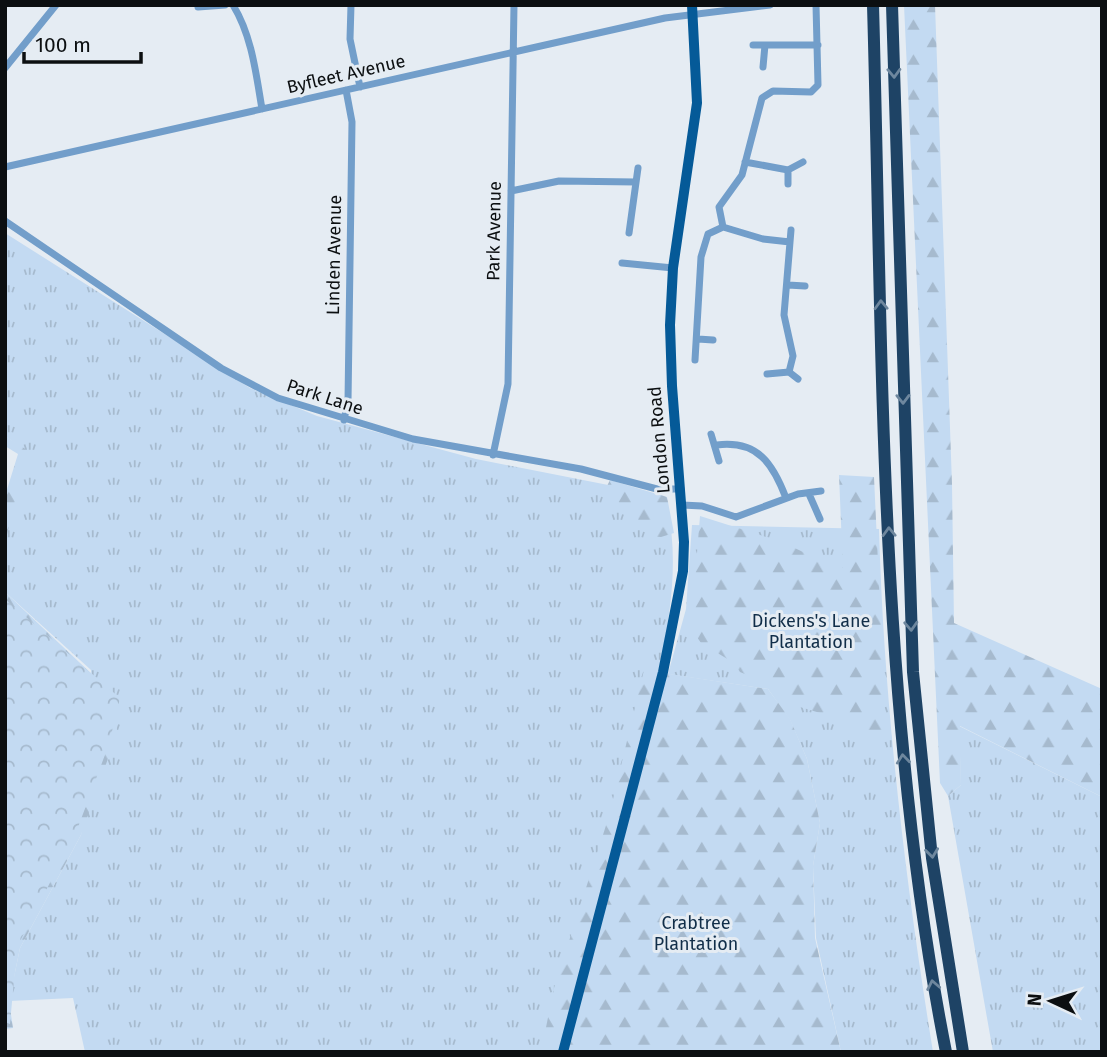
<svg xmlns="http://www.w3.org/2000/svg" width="1107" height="1057" font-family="'Fira Sans',sans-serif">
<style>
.grass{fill:url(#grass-tufts)}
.forest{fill:url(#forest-firs)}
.park{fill:url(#park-crowns)}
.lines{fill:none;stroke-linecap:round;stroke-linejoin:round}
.minor{stroke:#729eca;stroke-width:7}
.primary{stroke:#055a98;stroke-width:10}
.motorway{stroke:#1e4365;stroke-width:12}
.oneway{stroke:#6e879e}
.labels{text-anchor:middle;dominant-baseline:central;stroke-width:6;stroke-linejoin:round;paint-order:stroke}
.street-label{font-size:18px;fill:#0c0f11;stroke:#e5ecf3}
.park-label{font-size:18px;fill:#112e49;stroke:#e5ecf3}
</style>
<defs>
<pattern id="grass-tufts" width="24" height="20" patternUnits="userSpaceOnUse" patternTransform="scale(1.75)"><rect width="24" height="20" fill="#c3daf2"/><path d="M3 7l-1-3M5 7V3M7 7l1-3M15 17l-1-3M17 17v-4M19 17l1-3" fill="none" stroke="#a6bace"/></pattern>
<pattern id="forest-firs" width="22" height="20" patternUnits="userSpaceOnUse" patternTransform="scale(1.75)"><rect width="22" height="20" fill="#c3daf2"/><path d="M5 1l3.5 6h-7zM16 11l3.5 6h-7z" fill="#a6bace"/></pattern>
<pattern id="park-crowns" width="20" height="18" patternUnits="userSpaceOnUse" patternTransform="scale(1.75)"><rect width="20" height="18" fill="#c3daf2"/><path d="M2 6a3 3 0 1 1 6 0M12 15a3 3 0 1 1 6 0" fill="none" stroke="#a6bace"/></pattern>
</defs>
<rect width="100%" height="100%" fill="#e5ecf3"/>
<path class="grass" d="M 5,233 L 250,388 L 317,416 L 476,459 L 664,496 C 693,590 644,723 618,815 C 596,894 574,973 553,1052 L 85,1052 L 73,998 L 9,1001 L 20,948 L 81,835 L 96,751 L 91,670 L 5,592 L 5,507 L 22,448 L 5,436 Z
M 692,525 L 879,529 C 884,705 905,879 933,1052 L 841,1052 L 816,938 L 813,866 L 820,823 L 807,759 L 790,720 L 768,689 L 668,674 L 686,609 Z
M 959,726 L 1102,797 L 1102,1052 L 993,1052 L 948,796 L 961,785 Z"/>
<path class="forest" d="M 904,5 L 935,5 L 952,484 L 954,623 L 1102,689 L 1102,797 L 960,726 L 961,785 L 948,796 L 940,783 Z
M 5,436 L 27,450 L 5,543 L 5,496 L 18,454 L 5,446 Z
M 839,475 L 874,477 L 885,713 L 892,738 L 880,742 L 847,733 L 847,721 L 790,704 L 769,684 L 740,672 L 734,663 L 701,643 L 691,628 L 700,516 L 782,542 L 843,571 Z
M 610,480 L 667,497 L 674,533 L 661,537 L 648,536 L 638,521 L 639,506 L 621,504 L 604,492 Z
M 5,592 L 116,697 L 117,733 L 81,835 L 20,948 L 9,1001 L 13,1028 L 5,1029 Z
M 644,670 L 768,689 L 790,719 L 807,759 L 820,823 L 813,866 L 815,938 L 841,1052 L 541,1052 L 554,988 L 609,816 Z"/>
<path class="park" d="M 5,599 L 120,698 L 109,744 L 77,830 L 17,947 L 10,1024 L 5,1022 Z"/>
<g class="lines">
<path class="minor" d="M 233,5 C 252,36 256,74 262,109
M 351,5 L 350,39 L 360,87
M 198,7 L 225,5
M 753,45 L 818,45
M 763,67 L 765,45
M 5,68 L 56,5
M 745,162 L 788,170
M 5,167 L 665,18 L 770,5
M 788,184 L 788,170 L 803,162
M 511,191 L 559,181 L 636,182
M 5,221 L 221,368 L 278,398 L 413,439 L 581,469 L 657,489 L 681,489
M 723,227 L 719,207 L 742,175 L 762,98 L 773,91 L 811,92 L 818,85 L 816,5
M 629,233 L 638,168
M 622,263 L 673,268
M 788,285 L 805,286
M 698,339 L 713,340
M 695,360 L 701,257 L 708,234 L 723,227 L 763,239 L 790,242
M 789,372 L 793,356 L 784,315 L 791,230
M 767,374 L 789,372 L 798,379
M 344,420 L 348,401 L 352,122 L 346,90
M 711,434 L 719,461
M 717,445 C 758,440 773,464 786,498
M 493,455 L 508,384 L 514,5
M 809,494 L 820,519
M 682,505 L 702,506 L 736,517 L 798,494 L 821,491"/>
<path class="primary" d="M 563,1052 L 663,672 L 683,571 L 684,542 L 672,386 L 670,325 L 673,268 L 697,103 L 692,5"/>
<path class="motorway" d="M 873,5 C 883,355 878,708 946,1052
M 892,5 L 913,672 L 932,858 L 963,1052"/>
</g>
<defs><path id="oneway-chevron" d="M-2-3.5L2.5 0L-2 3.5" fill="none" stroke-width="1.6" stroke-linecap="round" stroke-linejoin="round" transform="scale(1.75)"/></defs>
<g class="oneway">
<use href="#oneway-chevron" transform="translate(894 73) rotate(88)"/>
<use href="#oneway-chevron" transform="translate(881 305) rotate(-92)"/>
<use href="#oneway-chevron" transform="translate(903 399) rotate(89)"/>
<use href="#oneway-chevron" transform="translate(889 532) rotate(-92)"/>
<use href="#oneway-chevron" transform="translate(911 626) rotate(87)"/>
<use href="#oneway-chevron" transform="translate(903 759) rotate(-96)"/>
<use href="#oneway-chevron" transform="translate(932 853) rotate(83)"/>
<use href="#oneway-chevron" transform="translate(933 985) rotate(-101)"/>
</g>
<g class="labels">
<g class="street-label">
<text transform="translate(346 74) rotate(-13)">Byfleet Avenue</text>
<text transform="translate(494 231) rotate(-89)">Park Avenue</text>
<text transform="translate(334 255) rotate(-89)">Linden Avenue</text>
<text transform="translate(325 397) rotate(18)">Park Lane</text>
<text transform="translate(659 440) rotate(-95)">London Road</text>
</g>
<g class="park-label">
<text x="811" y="621">Dickens's Lane<tspan x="811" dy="21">Plantation</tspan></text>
<text x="696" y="923">Crabtree<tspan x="696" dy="21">Plantation</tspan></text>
</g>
</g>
<rect width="1107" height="1057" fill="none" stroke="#0c0f11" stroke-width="14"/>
<g transform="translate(1051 1001) rotate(274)" stroke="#e5ecf3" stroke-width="5" paint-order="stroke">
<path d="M0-5L12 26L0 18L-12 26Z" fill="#0c0f11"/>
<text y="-10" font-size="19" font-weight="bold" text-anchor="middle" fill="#0c0f11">N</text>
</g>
<path d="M24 52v10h117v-10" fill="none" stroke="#0c0f11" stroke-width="3.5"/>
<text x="35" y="52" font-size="21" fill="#0c0f11" stroke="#e5ecf3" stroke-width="5" paint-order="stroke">100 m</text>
</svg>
